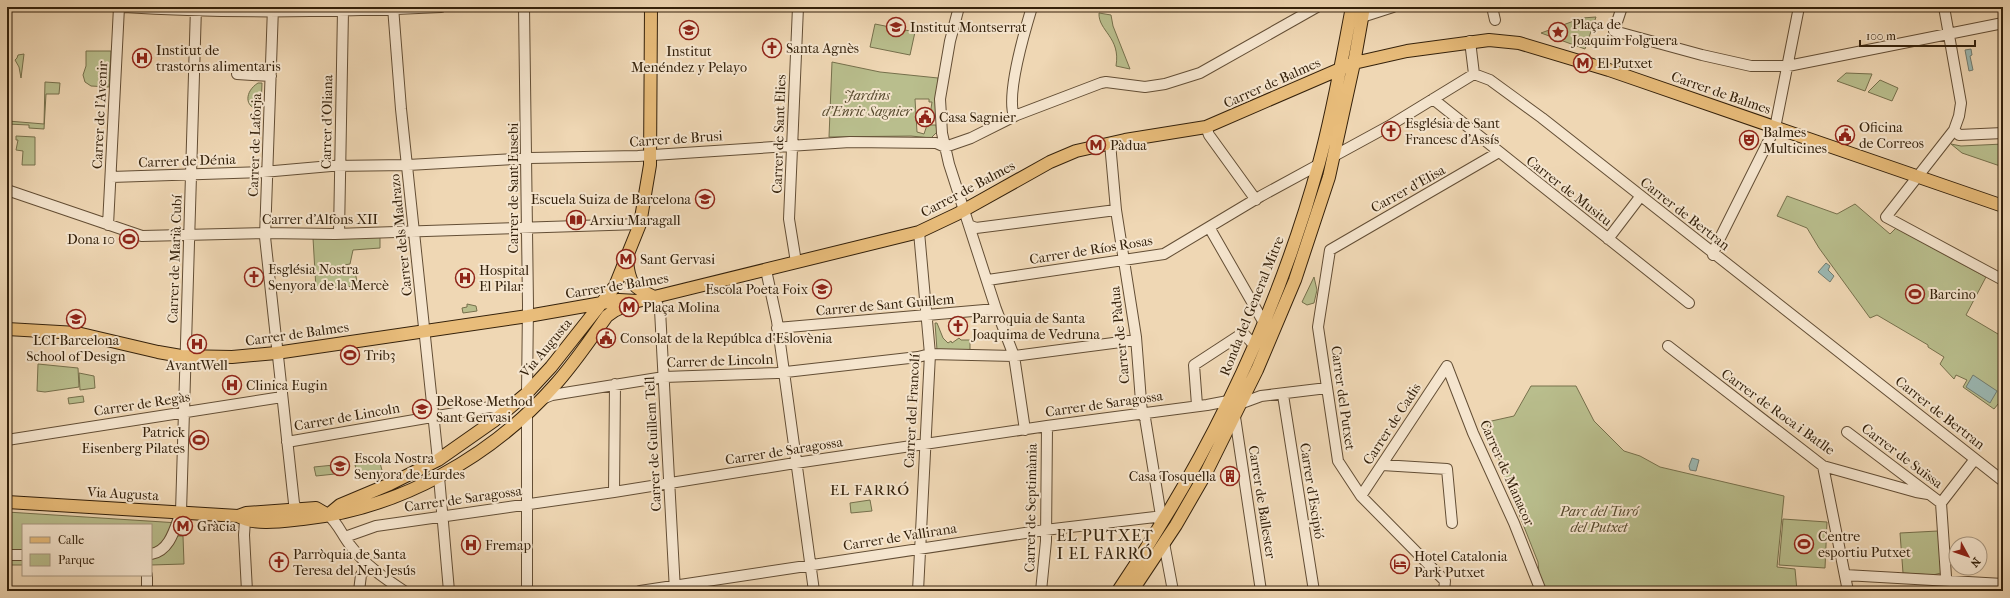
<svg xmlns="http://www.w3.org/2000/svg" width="2010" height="598" font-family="'IM FELL French Canon',serif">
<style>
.green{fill:#b9be8d;stroke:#76704c}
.water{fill:#9bb8b3;stroke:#727c70}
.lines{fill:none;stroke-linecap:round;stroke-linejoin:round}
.minor-casing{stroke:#634e35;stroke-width:12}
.major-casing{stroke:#34210b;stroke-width:14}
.minor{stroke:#f5e5ce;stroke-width:10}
.major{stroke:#e8bc7a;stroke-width:12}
.labels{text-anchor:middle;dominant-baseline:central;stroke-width:4;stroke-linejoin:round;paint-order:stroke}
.poi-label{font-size:14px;fill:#34210b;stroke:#f5e5ce;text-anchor:start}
.street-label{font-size:14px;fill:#34210b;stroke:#f5e5ce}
.park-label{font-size:14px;font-style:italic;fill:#55482c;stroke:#f5e5ce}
.neighbourhood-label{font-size:15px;letter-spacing:1px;fill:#34210b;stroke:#f5e5ce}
.quarter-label{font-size:16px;letter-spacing:1px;fill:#34210b;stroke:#f5e5ce}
</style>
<rect width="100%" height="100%" fill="#efd7b4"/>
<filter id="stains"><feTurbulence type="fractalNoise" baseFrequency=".005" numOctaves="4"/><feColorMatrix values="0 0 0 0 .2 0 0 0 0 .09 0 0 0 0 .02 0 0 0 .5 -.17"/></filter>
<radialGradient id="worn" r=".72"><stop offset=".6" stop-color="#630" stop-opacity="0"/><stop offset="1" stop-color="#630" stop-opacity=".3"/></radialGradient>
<path class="green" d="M 1099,13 L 1111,15 L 1113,26 L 1130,69 L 1116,66 C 1121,37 1098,31 1099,13 Z
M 1596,17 L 1585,49 L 1541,33 L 1582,18 Z
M 875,24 L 915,32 L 910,55 L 870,47 Z
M 86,51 L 111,51 L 109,87 L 91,86 L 85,82 L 83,75 L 86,66 Z
M 24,54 L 21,78 L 19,67 L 15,60 L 17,58 L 18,55 Z
M 832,62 L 880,72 L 938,78 L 936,115 L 930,115 L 932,102 L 929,102 L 929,99 L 915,99 L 917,132 L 924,134 L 927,125 L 936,125 L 937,132 L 931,138 L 911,136 L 829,137 Z
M 1846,73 L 1872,74 L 1865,91 L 1837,81 Z
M 1880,80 L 1898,88 L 1892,101 L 1868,92 Z
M 45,82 L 60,83 L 59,94 L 46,94 L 44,129 L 29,128 L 29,125 L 7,124 L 8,121 L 44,124 Z
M 258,83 L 262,83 L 261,110 C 243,108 245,91 258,83 Z
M 16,136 L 35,137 L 35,165 L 22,165 L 23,151 L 16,150 L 18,140 L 16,140 Z
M 1951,144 L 1961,146 L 2003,144 L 2003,167 L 1962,153 Z
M 1787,196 L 1837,214 L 1855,204 L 1890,234 L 1896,228 L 1986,277 L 1966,315 L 2003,337 L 2003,398 L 1994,409 L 1963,387 L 1967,380 L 1956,375 L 1954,379 L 1940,364 L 1944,357 L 1928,347 L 1928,345 L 1877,315 L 1870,318 L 1819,248 L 1807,228 L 1777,216 Z
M 380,237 L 380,248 L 353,250 L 350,264 L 344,265 L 345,272 L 355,272 L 358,286 L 316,289 L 313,238 Z
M 1314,277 L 1317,290 L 1314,303 L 1307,305 L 1302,302 Z
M 467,304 L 476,306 L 477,311 L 463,313 L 462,308 L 467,307 Z
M 935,323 L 937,323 L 943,338 L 948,343 L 951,341 L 952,343 L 959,338 L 961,340 L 970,340 L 970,351 L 937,350 Z
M 38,364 L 78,368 L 79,387 L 45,392 L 37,391 Z
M 79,373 L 94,376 L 95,388 L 80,390 Z
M 1531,386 L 1576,386 L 1594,421 L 1624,451 L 1640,456 L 1660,467 L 1784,496 L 1777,567 L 1795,569 L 1797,591 L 1546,591 L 1539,573 L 1538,562 L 1509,489 L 1487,424 L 1487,422 L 1514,416 Z
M 83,396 L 84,402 L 69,404 L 68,398 Z
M 379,459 L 383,474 L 359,480 L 355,465 Z
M 334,465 L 335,474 L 316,476 L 314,467 Z
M 870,500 L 872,511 L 851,513 L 850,503 Z
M 7,512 L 179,523 L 178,536 L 183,536 L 184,564 L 151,565 L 151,525 L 23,525 L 23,565 L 7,565 Z
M 1783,519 L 1827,522 L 1825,568 L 1779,565 Z
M 1938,531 L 1941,573 L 1933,575 L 1903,573 L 1900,533 Z"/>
<path class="water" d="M 1971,49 L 1972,55 L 1970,56 L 1973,70 L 1969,71 L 1965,50 Z
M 1826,263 L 1830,266 L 1828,270 L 1834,276 L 1830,282 L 1818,272 Z
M 1973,375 L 1997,391 L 1990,403 L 1966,387 Z
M 1692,458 L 1699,460 L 1696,471 L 1690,470 L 1689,466 Z"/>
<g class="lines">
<g class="minor-casing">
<path id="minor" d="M 124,7 C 230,14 336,12 441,7
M 273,7 L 265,237 L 294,503 L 300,516
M 393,7 L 401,109 L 438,460
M 524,7 L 528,305 L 527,393
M 959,7 L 950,41 L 940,99 L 942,133 L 949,164 L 996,309 L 1014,356 L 1025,430
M 1492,7 L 1495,20
M 1622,7 L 1614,31 L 1702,55 L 1751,66 L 1788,66 L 2003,23
M 1944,7 L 1961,103 L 1959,116 L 1954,130 L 1886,217 L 2003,280
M 1362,17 L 1393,7
M 1470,41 L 1474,74
M 237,74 L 271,76
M 1474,74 L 1490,80 L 1542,118 L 2003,481
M 1433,99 L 1689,303
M 1014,116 C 1006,94 1025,30 1032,7
M 1206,127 L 1209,135 L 1256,200
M 1954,130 L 1959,135 L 2003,133
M 1110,143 L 1116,210 L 1136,337 L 1142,414 L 1145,418 L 1162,522
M 1334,156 L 1389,126 L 1474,74
M 111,177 L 263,172 L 331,166 L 408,165 L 530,158 L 638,156 L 850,142 L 936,143 L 945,147 L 971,138 L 1017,115 L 1101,83 L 1106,82 L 1145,87 L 1165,84 L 1200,73 L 1317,7
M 7,190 L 142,236 L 265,233 L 335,234 L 640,224
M 108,225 L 119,7
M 971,226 L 976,228 L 1116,210
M 1209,227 L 1264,323
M 339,233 L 343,10
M 1608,239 L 1640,197
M 1713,255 L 1716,246 L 1775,128 L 1799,7
M 796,262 L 789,219 L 798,7
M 766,270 L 777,321 L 814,591
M 988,280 L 1164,254 L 1261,196 L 1318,165
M 654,297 L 660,310 L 675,591
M 777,328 L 996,309
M 1668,346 L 1823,466 L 1916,492 L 1928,494
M 1447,366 L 1473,433 L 1514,523 L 1541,591
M 1283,395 L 1314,591
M 542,399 L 552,395 L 664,377 L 777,373 L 918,357 L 930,354 L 1014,356 L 1136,340
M 1242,403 L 1261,396 L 1327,388
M 1197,405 L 1194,365 L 1243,333 L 1254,345
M 1235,417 L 1261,591
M 1847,432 L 1941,503
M 7,440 L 282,397
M 287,442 L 490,407 L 506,411
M 1382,465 L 1447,469 L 1452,523
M 1823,466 L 1848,591
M 439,477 L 449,591
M 614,492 L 615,384
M 1361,496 L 1447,366
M 1941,503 L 1947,591
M 1941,503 L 1975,459
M 328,515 C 338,523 342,535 350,545 C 364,564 384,578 404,591
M 245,520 L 244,535 L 247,591
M 345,537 L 376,526 L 614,492 L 789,464 L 1047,426 L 1207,405 L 1228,401
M 1164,543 L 1173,591
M 151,554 C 170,551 175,528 181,512 L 196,7
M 7,555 L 23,555
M 147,575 L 147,591
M 1845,575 L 2003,584
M 359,591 L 361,575 L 368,565
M 527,591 L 527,414
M 640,591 L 1045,530 L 1155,517 L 1162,522
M 918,591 L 930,354 L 919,232
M 1041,591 L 1046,541 L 1047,426
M 1444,591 L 1445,581 L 1361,496 L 1338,461 L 1318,327 L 1330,250 L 1499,152"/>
</g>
<g class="major-casing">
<path id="major" d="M 627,260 C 629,284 633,287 654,297
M 7,329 L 77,333 L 158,352 L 181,356 L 232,357 L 276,353 L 528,316 L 619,300 L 638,301 L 919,232 L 957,214 L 1050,162 L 1076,151 L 1125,140 L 1206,127 L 1354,63 L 1407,51 L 1489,40 L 1519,43 L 1609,70 L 2003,206
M 7,502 L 238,516 L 246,513 L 316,508 L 328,515
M 328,515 L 340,505 L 390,484 L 438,460 L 495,420 L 527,393 L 551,367 L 615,286 L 640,224 L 650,165 L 651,7
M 238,516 C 255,526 284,521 303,519 C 399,509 491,457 554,386 C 574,364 590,340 607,316 L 614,311 L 633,302
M 1118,591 C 1207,460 1277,316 1319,163 C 1333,112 1342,59 1352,7
M 1132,591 L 1176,525 L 1206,473 L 1257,370 L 1295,280 L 1329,177 L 1354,63 L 1364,7"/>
</g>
<use href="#minor" class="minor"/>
<use href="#major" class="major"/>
</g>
<defs>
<g id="school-ring" transform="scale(1)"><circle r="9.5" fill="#f5e5ce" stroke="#8f2418" stroke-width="1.5"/><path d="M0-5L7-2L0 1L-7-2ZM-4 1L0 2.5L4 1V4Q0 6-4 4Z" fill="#8f2418"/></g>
<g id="sight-ring" transform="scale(1)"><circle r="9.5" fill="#f5e5ce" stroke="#8f2418" stroke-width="1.5"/><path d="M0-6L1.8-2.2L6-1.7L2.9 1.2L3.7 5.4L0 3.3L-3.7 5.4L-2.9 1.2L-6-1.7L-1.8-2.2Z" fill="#8f2418"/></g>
<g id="church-ring" transform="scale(1)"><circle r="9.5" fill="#f5e5ce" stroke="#8f2418" stroke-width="1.5"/><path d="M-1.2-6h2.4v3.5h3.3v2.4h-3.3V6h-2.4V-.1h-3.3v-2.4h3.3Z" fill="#8f2418"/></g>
<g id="hospital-ring" transform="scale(1)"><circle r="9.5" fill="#f5e5ce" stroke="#8f2418" stroke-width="1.5"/><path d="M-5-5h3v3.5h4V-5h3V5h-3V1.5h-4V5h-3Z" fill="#8f2418"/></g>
<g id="metro-ring" transform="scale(1)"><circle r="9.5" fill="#f5e5ce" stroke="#8f2418" stroke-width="1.5"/><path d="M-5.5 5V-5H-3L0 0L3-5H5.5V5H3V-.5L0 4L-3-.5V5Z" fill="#8f2418"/></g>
<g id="civic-ring" transform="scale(1)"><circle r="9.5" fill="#f5e5ce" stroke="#8f2418" stroke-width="1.5"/><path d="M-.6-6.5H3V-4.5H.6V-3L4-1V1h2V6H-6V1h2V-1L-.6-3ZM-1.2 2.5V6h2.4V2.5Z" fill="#8f2418"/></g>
<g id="theatre-ring" transform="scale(1)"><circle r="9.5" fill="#f5e5ce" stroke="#8f2418" stroke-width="1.5"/><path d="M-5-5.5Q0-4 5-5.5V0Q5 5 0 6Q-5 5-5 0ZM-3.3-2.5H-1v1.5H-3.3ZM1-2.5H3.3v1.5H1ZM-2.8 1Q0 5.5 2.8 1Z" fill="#8f2418"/></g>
<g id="library-ring" transform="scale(1)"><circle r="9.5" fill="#f5e5ce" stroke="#8f2418" stroke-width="1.5"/><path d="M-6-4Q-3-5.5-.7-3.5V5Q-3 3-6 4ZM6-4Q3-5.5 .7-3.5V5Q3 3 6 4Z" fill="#8f2418"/></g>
<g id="stadium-ring" transform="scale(1)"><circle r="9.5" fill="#f5e5ce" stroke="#8f2418" stroke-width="1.5"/><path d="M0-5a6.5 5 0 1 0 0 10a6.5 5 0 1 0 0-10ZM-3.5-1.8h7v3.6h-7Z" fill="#8f2418"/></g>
<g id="university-ring" transform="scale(1)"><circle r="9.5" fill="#f5e5ce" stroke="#8f2418" stroke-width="1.5"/><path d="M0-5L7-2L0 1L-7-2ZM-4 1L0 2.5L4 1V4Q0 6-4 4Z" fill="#8f2418"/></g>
<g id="building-ring" transform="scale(1)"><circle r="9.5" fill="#f5e5ce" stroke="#8f2418" stroke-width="1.5"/><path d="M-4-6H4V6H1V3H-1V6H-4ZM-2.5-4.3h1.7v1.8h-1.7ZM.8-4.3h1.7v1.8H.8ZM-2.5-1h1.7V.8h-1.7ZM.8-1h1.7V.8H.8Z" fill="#8f2418"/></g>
<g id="hotel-ring" transform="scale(1)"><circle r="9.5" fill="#f5e5ce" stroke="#8f2418" stroke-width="1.5"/><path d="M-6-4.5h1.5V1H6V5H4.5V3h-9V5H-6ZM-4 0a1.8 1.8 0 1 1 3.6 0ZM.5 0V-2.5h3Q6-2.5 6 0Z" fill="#8f2418"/></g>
</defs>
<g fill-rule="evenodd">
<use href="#school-ring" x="896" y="27"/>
<use href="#school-ring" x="689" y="30"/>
<use href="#sight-ring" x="1558" y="32"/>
<use href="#church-ring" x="772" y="48"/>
<use href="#hospital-ring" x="142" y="58"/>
<use href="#metro-ring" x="1583" y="63"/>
<use href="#civic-ring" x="925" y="117"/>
<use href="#church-ring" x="1391" y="131"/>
<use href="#civic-ring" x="1845" y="135"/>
<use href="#theatre-ring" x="1749" y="140"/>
<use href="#metro-ring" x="1096" y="145"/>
<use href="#school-ring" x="705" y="199"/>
<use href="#library-ring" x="576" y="220"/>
<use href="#stadium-ring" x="129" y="239"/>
<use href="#metro-ring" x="626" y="259"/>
<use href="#church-ring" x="254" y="277"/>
<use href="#hospital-ring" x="465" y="278"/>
<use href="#school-ring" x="822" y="289"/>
<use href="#stadium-ring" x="1915" y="294"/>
<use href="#metro-ring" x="629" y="307"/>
<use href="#university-ring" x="76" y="319"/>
<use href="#church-ring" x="958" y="326"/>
<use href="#civic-ring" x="606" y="338"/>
<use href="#hospital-ring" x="197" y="344"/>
<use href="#stadium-ring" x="350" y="355"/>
<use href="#hospital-ring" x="232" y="385"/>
<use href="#university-ring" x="422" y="409"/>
<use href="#stadium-ring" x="199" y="440"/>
<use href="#school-ring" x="340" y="466"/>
<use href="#building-ring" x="1230" y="476"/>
<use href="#metro-ring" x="183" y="526"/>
<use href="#stadium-ring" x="1804" y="544"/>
<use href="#hospital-ring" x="471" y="545"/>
<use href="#church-ring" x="279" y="562"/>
<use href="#hotel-ring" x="1400" y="564"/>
</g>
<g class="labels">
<g class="poi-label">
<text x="1572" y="24">Plaça de<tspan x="1572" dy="16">Joaquim Folguera</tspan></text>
<text x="910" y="27">Institut Montserrat</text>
<text x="786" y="48">Santa Agnès</text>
<text x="156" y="50">Institut de<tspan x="156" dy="16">trastorns alimentaris</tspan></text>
<text x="689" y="51" text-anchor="middle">Institut<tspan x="689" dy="16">Menéndez y Pelayo</tspan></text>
<text x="1597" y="63">El Putxet</text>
<text x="939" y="117">Casa Sagnier</text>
<text x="1405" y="123">Església de Sant<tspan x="1405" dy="16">Francesc d'Assís</tspan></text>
<text x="1859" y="127">Oficina<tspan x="1859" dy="16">de Correos</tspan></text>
<text x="1763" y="132">Balmes<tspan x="1763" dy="16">Multicines</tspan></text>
<text x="1110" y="145">Pàdua</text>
<text x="691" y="199" text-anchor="end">Escuela Suiza de Barcelona</text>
<text x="590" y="220">Arxiu Maragall</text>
<text x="115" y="239" text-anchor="end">Dona 10</text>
<text x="640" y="259">Sant Gervasi</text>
<text x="268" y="269">Església Nostra<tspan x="268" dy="16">Senyora de la Mercè</tspan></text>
<text x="479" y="270">Hospital<tspan x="479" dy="16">El Pilar</tspan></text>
<text x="808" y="289" text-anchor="end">Escola Poeta Foix</text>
<text x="1929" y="294">Barcino</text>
<text x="643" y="307">Plaça Molina</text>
<text x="972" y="318">Parroquia de Santa<tspan x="972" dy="16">Joaquima de Vedruna</tspan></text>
<text x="620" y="338">Consolat de la Repúblca d'Eslovènia</text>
<text x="76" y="340" text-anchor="middle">LCI Barcelona<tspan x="76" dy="16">School of Design</tspan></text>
<text x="364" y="355">Trib3</text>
<text x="197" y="365" text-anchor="middle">AvantWell</text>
<text x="246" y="385">Clinica Eugin</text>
<text x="436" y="401">DeRose Method<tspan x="436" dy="16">Sant Gervasi</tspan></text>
<text x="185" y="432" text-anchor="end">Patrick<tspan x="185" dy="16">Eisenberg Pilates</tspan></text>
<text x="354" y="458">Escola Nostra<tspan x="354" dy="16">Senyora de Lurdes</tspan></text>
<text x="1216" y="476" text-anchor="end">Casa Tosquella</text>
<text x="197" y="526">Gràcia</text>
<text x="1818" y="536">Centre<tspan x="1818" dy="16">esportiu Putxet</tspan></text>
<text x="485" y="545">Fremap</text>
<text x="293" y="554">Parròquia de Santa<tspan x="293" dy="16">Teresa del Nen Jesús</tspan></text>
<text x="1414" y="556">Hotel Catalonia<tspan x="1414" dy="16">Park Putxet</tspan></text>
</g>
<g class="street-label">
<text transform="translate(1272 83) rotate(-24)">Carrer de Balmes</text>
<text transform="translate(1721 93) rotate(19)">Carrer de Balmes</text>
<text transform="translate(100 115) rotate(-87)">Carrer de l'Avenir</text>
<text transform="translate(327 122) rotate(-89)">Carrer d'Oliana</text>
<text transform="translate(779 134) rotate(-88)">Carrer de Sant Elies</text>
<text transform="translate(676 139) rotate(-4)">Carrer de Brusi</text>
<text transform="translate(255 145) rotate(-88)">Carrer de Laforja</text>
<text transform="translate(187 161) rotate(-2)">Carrer de Dénia</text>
<text transform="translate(513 188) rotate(-90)">Carrer de Sant Eusebi</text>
<text transform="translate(968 189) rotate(-28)">Carrer de Balmes</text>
<text transform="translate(1408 189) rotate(-29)">Carrer d'Elisa</text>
<text transform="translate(1569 191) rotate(38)">Carrer de Musitu</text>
<text transform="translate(1685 214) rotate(38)">Carrer de Bertran</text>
<text x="320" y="219">Carrer d'Alfons XII</text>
<text transform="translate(401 235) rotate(-96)">Carrer dels Madrazo</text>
<text transform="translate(1091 250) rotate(-9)">Carrer de Ríos Rosas</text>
<text transform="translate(175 259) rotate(-88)">Carrer de Marià Cubí</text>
<text transform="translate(617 286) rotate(-9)">Carrer de Balmes</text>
<text transform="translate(885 305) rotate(-5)">Carrer de Sant Guillem</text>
<text transform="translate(1252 306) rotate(-68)">Ronda del General Mitre</text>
<text transform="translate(297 334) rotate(-8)">Carrer de Balmes</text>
<text transform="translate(1120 335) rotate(-96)">Carrer de Pàdua</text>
<text transform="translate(546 348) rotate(-50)">Via Augusta</text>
<text transform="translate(720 361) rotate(-2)">Carrer de Lincoln</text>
<text transform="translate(1343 398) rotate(82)">Carrer del Putxet</text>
<text transform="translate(142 404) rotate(-9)">Carrer de Regàs</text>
<text transform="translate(1104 404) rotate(-8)">Carrer de Saragossa</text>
<text transform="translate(912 411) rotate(-87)">Carrer del Francolí</text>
<text transform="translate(1778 412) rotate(36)">Carrer de Roca i Batlle</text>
<text transform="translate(1940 413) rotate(38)">Carrer de Bertran</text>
<text transform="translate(347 417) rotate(-10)">Carrer de Lincoln</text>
<text transform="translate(1392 424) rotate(-57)">Carrer de Cadis</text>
<text transform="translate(653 444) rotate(-93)">Carrer de Guillem Tell</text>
<text transform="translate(784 451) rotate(-9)">Carrer de Saragossa</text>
<text transform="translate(1902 456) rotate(37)">Carrer de Suïssa</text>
<text transform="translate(1507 473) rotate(66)">Carrer de Manacor</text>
<text transform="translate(1312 491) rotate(81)">Carrer d'Escipió</text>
<text transform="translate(123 494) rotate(3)">Via Augusta</text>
<text transform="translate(463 499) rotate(-8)">Carrer de Saragossa</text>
<text transform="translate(1262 502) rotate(81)">Carrer de Ballester</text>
<text transform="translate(1031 508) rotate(-89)">Carrer de Septimània</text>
<text transform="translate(900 537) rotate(-9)">Carrer de Vallirana</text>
</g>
<g class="park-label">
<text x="867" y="95">Jardins<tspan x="867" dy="16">d'Enric Sagnier</tspan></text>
<text x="1599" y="511">Parc del Turó<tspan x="1599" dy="16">del Putxet</tspan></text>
</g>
<g class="neighbourhood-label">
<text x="870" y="490">EL FARRÓ</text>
</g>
<g class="quarter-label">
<text x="1105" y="535">EL PUTXET<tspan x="1105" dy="18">I EL FARRÓ</tspan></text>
</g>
</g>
<rect width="2010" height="598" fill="none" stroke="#efd7b4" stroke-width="24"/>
<rect x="8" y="8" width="1994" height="582" fill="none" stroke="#34210b" stroke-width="2"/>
<rect x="12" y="12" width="1986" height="574" fill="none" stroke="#34210b"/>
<rect x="22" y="524" width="130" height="52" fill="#f5e5ce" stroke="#a89780"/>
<rect x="30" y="537" width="20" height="6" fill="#e8bc7a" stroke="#a89780"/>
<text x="58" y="544" font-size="12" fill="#34210b">Calle</text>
<rect x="30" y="554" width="20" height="12" fill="#b9be8d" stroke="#a89780"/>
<text x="58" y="564" font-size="12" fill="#34210b">Parque</text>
<g transform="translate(1968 556) rotate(130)"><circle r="19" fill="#f5e5ce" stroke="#a89780"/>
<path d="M0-3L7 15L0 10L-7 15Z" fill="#8f2418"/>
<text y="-6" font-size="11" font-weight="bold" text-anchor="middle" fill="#34210b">N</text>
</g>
<path d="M1860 40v6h115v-6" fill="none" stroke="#34210b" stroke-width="2"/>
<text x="1866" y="40" font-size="12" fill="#34210b" stroke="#f5e5ce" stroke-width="3" paint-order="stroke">100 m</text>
<rect width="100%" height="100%" filter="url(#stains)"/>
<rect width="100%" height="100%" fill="url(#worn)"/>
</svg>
